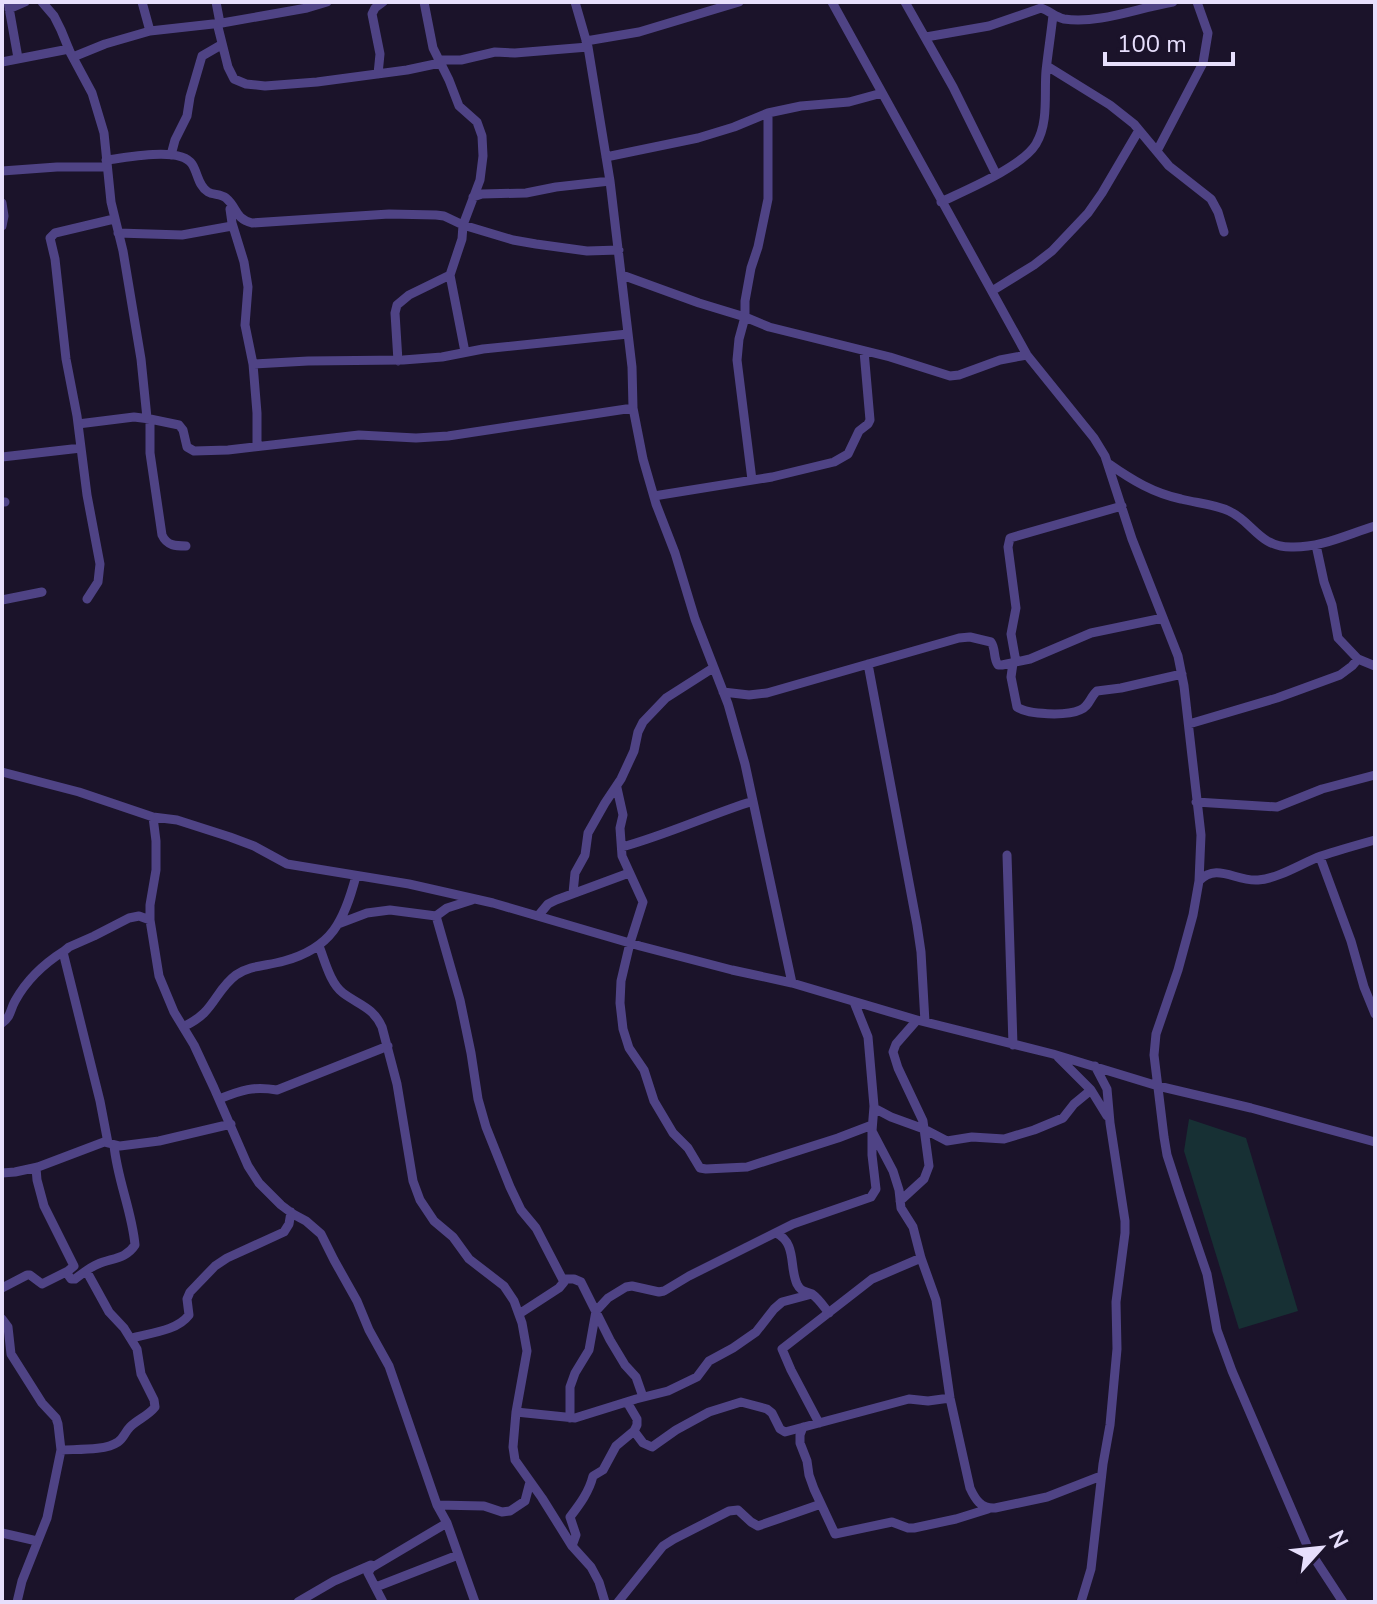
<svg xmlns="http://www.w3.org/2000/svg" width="1377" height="1604" font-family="'Nunito Sans',sans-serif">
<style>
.green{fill:#173034}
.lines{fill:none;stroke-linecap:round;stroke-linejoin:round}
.street{stroke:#4f4385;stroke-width:9}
</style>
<rect width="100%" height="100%" fill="#1b132a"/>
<path class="green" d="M 1189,1119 L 1246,1138 L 1298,1311 L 1239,1329 L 1184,1151 Z"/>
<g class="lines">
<path class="street" d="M 8,2 L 18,58
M 42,2 L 54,16 L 61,30 L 70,52 L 92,93 L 104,133 L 111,202 L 123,251 L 141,359 L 147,418
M 142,2 L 150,31
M 216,2 L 220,23
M 424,2 L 433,48 L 449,80 L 459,106 L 477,122 L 482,136 L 483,156 L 480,180 L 463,225 L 462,239 L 450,275 L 465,352
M 575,2 L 588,47 L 610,181 L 632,367 L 633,408 L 643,459 L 656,504 L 675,553 L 695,619 L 728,704 L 745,764 L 792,983
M 832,2 L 1027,355 L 1094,438 L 1105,456 L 1132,539 L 1178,656 L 1184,686 L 1201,835 L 1199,881 L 1193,915 L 1178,970 L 1156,1034 L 1154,1055 L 1164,1137 L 1167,1155 L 1179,1192 L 1207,1274 L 1217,1330 L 1232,1371 L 1309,1550 L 1343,1602
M 905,2 L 953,87 L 996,174
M 9,9 L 25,2
M 217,23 L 228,67 L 234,79 L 246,84 L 265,86 L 317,82 L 407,70 L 440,63
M 926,37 L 989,26 L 1041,8 C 1050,11 1055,17 1064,19 C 1100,24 1137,8 1173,2
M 586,41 L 639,32 L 739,2
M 73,57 L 105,44 L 150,31 L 222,23 L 307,8 L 327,2
M 438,60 L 461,60 L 495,52 L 515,53 L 588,47
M 2,62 L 69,49
M 1047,66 L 1110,105 L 1134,124 L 1169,166 L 1211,199 L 1218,212 L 1224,232
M 378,74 L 380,54 L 372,14 L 375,8 L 383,2
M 1157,151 L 1203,63 L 1208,33 L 1197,2
M 171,155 L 175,140 L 187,116 L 190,97 L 202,56 L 221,45
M 606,157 L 698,138 L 734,127 L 768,113 L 801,106 L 849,102 L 882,93
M 106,160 C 126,158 180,146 192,164 C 198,173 198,186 208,192 C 213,195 221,194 226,198 C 238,208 234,218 252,223 L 389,214 L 436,215 L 444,216 L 463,225 L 513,240 L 536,244 L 587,251 L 619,250
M 2,171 L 57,167 L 107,167
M 473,197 L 482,194 L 526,193 L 556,187 L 610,181
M 941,202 C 966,190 1022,167 1036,144 C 1049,122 1044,94 1046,71 C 1048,52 1051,34 1053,15
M 2,203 L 4,216 L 2,226
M 230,209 L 232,223 L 244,262 L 248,287 L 245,325 L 253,364 L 257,413 L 257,446
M 118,233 L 182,235 L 232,226
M 622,275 L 699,303 L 745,317 L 769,327 L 890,357 L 950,376 L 959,375 L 1000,360 L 1027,355
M 992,291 L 1034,265 L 1052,251 L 1088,213 L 1102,193 L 1139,130
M 398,361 L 395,313 L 397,305 L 409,295 L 450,275
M 253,364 L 308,361 L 403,360 L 442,357 L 483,349 L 628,334
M 150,419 L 150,453 L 162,535 C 167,546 176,546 186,546
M 78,424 L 134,417 L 150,419 L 179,425 L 183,430 L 187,447 L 194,451 L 228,450 L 359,435 L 416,438 L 448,436 L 633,408
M 2,457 L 81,448
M 1109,464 C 1132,480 1153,493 1181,499 C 1196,503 1214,504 1229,511 C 1253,522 1259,547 1291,547 C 1321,548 1348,534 1375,526
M 752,480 L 737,360 L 739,339 L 745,317 L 745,301 L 751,268 L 758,247 L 768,199 L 768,113
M 654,496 L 772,477 L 834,462 L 848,454 L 859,431 L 868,424 L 870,420 L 864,351
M 2,502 L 5,502
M 1316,545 L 1324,582 L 1332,605 L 1338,638 L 1358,659 L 1375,666
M 87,599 L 98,582 L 100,564 L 87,495 L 77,416 L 66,359 L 55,259 L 50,238 L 55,233 L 114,219
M 2,600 L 42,592
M 1016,662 L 1011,634 L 1016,608 L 1008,547 L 1010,538 L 1122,506
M 1013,663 L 1011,677 L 1017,707 C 1028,715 1067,716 1080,710 C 1089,707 1090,697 1097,691 L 1121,688 L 1182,674
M 868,664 L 917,925 L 921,952 L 925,1022
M 723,692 L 749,695 L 767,693 L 959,638 L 970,637 L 991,642 C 996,649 993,658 998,665 L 1002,665 L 1030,659 L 1091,633 L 1163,618
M 1189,724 L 1277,698 L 1340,675 L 1352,666 L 1358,659
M 2,772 L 79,792 L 153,817 L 177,820 L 230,837 L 254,846 L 287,864 L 409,884 L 493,903 L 640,946 L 732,970 L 792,983 L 917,1020 L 1053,1054 L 1158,1086 L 1251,1108 L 1375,1142
M 617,788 L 623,815 L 620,828 L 622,856 L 643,902 L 630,943 L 621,981 L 620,1003 L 623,1029 L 629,1048 L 644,1070 L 654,1101 L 673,1133 L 688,1148 L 700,1168 L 706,1169 L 747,1167 L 838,1138 L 872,1125
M 1196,802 L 1277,807 L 1322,789 L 1375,775
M 153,817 L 156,841 L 156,870 L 150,905 L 150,920 L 159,976 L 174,1012 L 194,1045 L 214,1088 L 248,1166 L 259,1183 L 281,1205 L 293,1214 L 306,1221 L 321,1234 L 334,1260 L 357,1301 L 369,1330 L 389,1366 L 437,1505 L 447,1523 L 475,1602
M 622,847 C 666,835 709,815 753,801
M 1007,855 L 1013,1045
M 1320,857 L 1351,941 L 1364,987 L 1375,1014
M 1199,881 C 1217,862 1236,882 1258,880 C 1280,878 1300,864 1321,856 C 1339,850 1357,845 1375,840
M 573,893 L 575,873 L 585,855 L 588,833 L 605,803 L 621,779 L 634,751 L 638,732 L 643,722 L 666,698 L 713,668
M 436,916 L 460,1000 L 471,1053 L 478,1099 L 486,1127 L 510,1187 L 521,1210 L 536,1228 L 564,1282 L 559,1288 L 519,1314
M 538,916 L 548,904 L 556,900 L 629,873
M 338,924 L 367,913 L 390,910 L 436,916 L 447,908 L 472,900
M 319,946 C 325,961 330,983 343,993 C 359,1005 373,1007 382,1027 L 397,1084 L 413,1181 L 420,1200 L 434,1221 L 453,1237 L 469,1259 L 504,1286 L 514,1301 L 522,1323 L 527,1351 L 516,1412 L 513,1447 L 515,1460 L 542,1498 L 572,1546 L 591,1567 L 599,1582 L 605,1602
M 854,1002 L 868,1037 L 874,1106 L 872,1131 L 893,1171 L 899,1190 L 901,1208 L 913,1227 L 921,1258 L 936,1300 L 950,1398 L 970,1488 C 975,1499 981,1509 995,1508 L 1047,1497 L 1101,1476
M 2,1023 C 11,1017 10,1010 15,1001 C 26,981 45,963 64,951
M 183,1027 C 191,1023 198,1019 204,1013 C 216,1001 221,986 236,975 C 250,965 267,966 284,961 C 332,948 344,921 356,876
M 1058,1057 L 1091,1090 L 1107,1116
M 219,1099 C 242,1090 253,1086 277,1090 L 388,1046
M 874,1108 L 891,1117 L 924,1129 L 947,1141 L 972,1137 L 1004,1139 L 1034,1130 L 1063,1118 L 1074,1104 L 1091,1090
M 108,1143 L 100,1101 L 63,952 L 69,947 L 94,936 L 129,918 L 139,916 L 150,920
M 2,1173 L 15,1172 L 38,1167 L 104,1142 L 120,1146 L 159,1141 L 231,1124
M 900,1201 L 924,1179 L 929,1166 L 923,1121 L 898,1068 L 893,1052 L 896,1044 L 917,1020
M 776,1233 C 797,1243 789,1267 797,1284 C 801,1292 805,1291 812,1294 C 819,1299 824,1307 829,1313
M 66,1272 L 71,1279 L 75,1279 C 82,1274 90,1267 98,1264 C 112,1258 126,1259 135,1245 C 132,1211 117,1179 114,1145
M 563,1279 L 574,1279 L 581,1282 L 610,1340 L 625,1365 L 636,1377 L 643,1397
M 2,1288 L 27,1275 L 30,1275 L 42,1284 L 68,1271 L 74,1266 L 44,1206 L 37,1180 L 36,1168
M 2,1319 L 8,1327 L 11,1354 L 42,1403 L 56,1418 L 58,1424 L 61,1450 L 47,1518 L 22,1581 L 17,1602
M 131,1338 C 150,1333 177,1331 189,1315 L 187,1299 L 190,1292 L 215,1266 L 227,1258 L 284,1232 L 289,1224 L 291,1212
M 516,1412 L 575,1418 L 636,1399 L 668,1391 L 697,1377 L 709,1361 L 733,1348 L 756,1332 L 774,1309 L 782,1302 L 812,1294
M 570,1418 L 570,1387 L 575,1373 L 589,1350 L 596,1311 L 608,1298 L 626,1287 L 632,1286 L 659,1292 L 664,1291 L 689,1276 L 793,1224 L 871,1197 L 876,1189 L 872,1155 L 872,1131
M 819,1423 L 791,1370 L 782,1349 L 872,1279 L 921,1258
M 803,1427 L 800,1435 L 800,1443 L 807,1461 L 809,1475 L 814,1489 L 835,1534 L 892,1522 L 908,1528 L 914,1528 L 956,1519 L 988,1509
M 634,1431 L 643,1443 L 652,1447 L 676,1430 L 709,1412 L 741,1402 L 767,1409 L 772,1413 L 780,1429 L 785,1432 L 909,1399 L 928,1401 L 950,1398
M 61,1450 C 77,1449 105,1451 118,1442 C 124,1438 125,1432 130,1427 C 138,1419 148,1416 155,1407 L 154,1400 L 141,1374 L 137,1349 L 124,1328 L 109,1312 L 87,1272
M 437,1505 L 484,1506 L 502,1512 L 510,1511 L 525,1501 L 530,1482
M 2,1533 L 37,1541
M 572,1546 L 576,1535 L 570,1517 C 580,1504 589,1492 593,1476 L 603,1470 L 616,1446 L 634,1431 L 637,1425 L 637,1419 L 627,1402
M 376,1587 L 458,1555
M 298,1602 L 334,1581 L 371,1565
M 383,1602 L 368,1573 L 371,1568 L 447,1523
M 618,1602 L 663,1546 L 674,1539 L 729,1511 L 738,1510 L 751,1522 L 758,1526 L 821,1504
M 1081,1602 L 1091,1569 L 1103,1464 L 1110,1425 L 1117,1349 L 1116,1302 L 1125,1233 L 1125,1221 L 1110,1123 L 1107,1089 L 1095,1066"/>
</g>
<rect width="1377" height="1604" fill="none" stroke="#e7dffc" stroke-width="8"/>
<g transform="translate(1321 1548) rotate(63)" stroke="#1b132a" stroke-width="6" paint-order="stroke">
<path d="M0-6L14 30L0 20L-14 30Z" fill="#e7dffc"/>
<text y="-12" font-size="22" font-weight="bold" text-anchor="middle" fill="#e7dffc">N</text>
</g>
<path d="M1105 52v12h128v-12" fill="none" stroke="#e7dffc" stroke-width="4"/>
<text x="1117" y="52" font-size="24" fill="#e7dffc" stroke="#1b132a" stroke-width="6" paint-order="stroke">100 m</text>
</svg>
